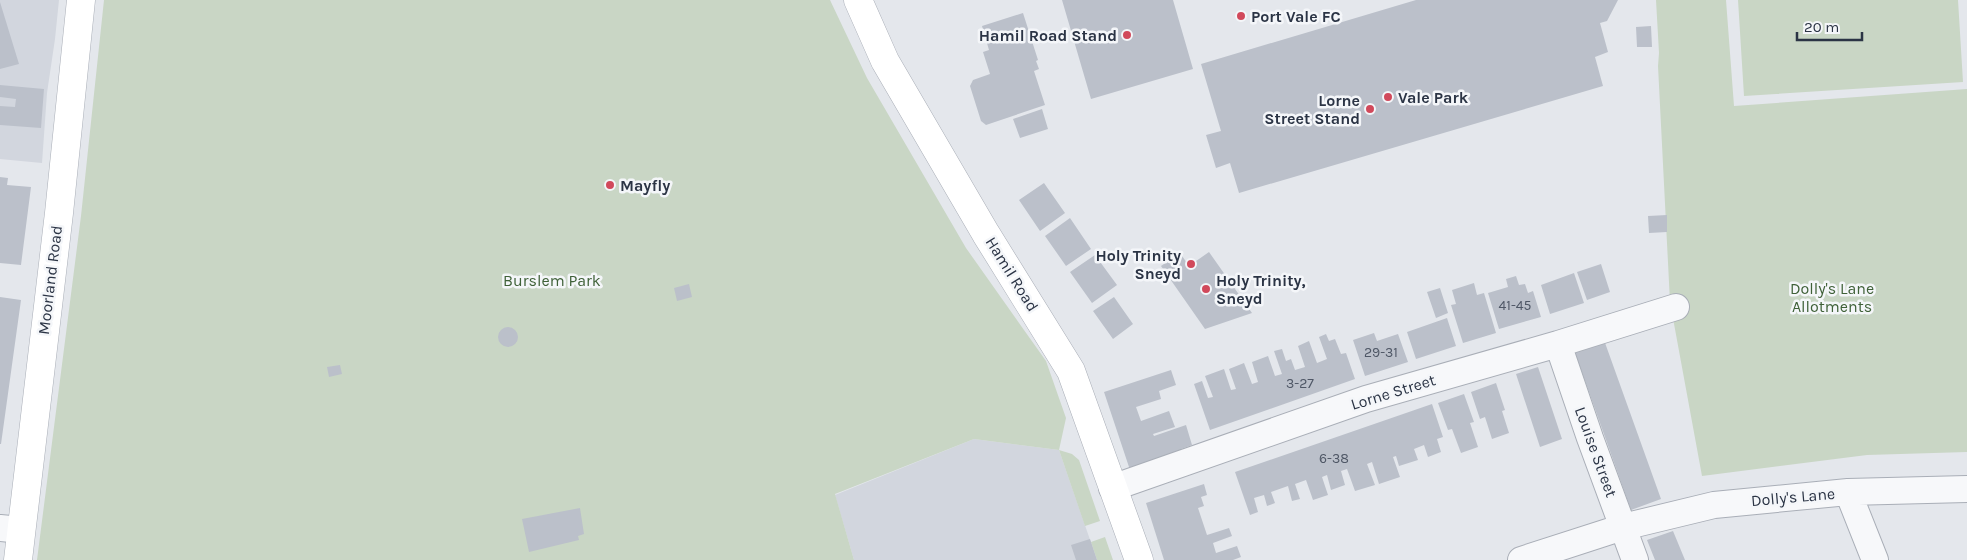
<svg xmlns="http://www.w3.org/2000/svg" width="1967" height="560" font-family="Karla,sans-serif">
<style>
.built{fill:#d2d6de}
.green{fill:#c9d6c5}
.building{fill:#bbc0ca}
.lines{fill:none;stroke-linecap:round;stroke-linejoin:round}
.street-casing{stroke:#a9aeb7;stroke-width:28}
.secondary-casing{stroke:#a9aeb7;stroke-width:29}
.street{stroke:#f7f8fa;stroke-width:26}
.secondary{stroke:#fff;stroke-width:28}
.poi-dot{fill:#d1495b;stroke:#f4f6f9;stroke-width:2}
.labels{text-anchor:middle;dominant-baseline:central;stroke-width:5;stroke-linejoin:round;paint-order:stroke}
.number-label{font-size:14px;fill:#4f5766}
.poi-label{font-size:16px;font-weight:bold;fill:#2b3445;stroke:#f4f6f9;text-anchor:start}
.street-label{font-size:16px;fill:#2b3445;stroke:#f4f6f9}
.park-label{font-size:16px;fill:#3f6138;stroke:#f4f6f9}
</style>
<rect width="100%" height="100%" fill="#e4e7ec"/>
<path class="built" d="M 0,0 L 59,0 L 55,39 L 47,93 L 42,163 L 0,159 Z
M 974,439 L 1059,450 L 1097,560 L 854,560 L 835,495 Z"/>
<path class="green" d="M 104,0 L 830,0 L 867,78 L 966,248 L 1046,361 L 1066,418 L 1059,450 L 1072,454 L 1079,460 L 1100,521 L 1085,526 L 1059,450 L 974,439 L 835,494 L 854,560 L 37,560 L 81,216 Z
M 1656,0 L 1726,0 L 1734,106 L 1967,89 L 1967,452 L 1867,455 L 1702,476 L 1670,302 L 1658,66 L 1659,53 Z
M 1738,0 L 1958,0 L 1963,82 L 1744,96 Z
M 1105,537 L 1113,560 L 1097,560 L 1091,542 Z"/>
<path class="building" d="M 1062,0 L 1173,0 L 1193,69 L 1091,99 Z
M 1416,0 L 1618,0 L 1607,21 L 1600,23 L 1608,52 L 1595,57 L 1603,86 L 1239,193 L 1230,163 L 1216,168 L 1206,135 L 1221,131 L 1201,64 Z
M 0,2 L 19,64 L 0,69 Z
M 1023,13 L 1038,60 L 1036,61 L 1039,69 L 1034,71 L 1045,105 L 986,125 L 981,121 L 970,86 L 973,80 L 990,74 L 983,52 L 989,50 L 982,26 Z
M 1651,26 L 1652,47 L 1637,47 L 1636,27 Z
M 0,85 L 44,89 L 41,128 L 0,125 L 0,106 L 15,107 L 16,99 L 0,97 Z
M 1042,109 L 1048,129 L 1020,138 L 1013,119 Z
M 0,177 L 8,178 L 7,185 L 31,187 L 21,265 L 0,263 Z
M 1044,183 L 1065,213 L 1040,231 L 1019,200 Z
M 1667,215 L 1667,232 L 1649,233 L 1648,216 Z
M 1070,218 L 1091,249 L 1066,266 L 1045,236 Z
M 1209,252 L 1252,313 L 1205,329 L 1161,266 L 1180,253 L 1189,266 Z
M 1095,255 L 1117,285 L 1092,303 L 1070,272 Z
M 1601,264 L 1610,292 L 1587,300 L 1577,272 Z
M 1574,273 L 1584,303 L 1550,314 L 1541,285 Z
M 1516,276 L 1519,285 L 1525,284 L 1528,293 L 1533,291 L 1541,317 L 1499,329 L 1488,293 L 1508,287 L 1506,279 Z
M 1474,283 L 1477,295 L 1484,293 L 1496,333 L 1463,343 L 1451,305 L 1456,304 L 1452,290 Z
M 689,284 L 692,297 L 677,301 L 674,288 Z
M 1440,288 L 1448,313 L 1436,318 L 1427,292 Z
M 0,297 L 21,300 L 1,444 L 0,444 Z
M 1114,297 L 1133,324 L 1113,339 L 1093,311 Z
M 1447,318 L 1456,346 L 1416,359 L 1407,332 Z
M498 337a10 10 0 1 1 20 0a10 10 0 1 1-20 0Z
M 1374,333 L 1377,341 L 1398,334 L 1408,362 L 1365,376 L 1353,340 Z
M 1326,334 L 1329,341 L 1335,339 L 1341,354 L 1346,353 L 1355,379 L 1210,430 L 1194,384 L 1202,381 L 1208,398 L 1213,397 L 1205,376 L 1224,369 L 1231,390 L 1236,389 L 1229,369 L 1244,363 L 1252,384 L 1258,382 L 1252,362 L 1268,356 L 1275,376 L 1282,374 L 1274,351 L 1282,349 L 1286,361 L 1291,359 L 1295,370 L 1305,367 L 1298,346 L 1309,341 L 1317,363 L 1327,359 L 1319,337 Z
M 1604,340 L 1661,499 L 1631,510 L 1574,350 Z
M 340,365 L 342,374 L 329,377 L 327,367 Z
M 1538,367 L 1562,439 L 1540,447 L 1516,374 Z
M 1171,370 L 1176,385 L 1159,391 L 1161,399 L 1136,407 L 1141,421 L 1169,411 L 1175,427 L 1153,434 L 1154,436 L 1186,425 L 1192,445 L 1181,449 L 1184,459 L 1132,476 L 1104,392 Z
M 1496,383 L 1505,410 L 1502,411 L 1509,433 L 1492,439 L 1485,417 L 1480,419 L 1471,392 Z
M 1464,394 L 1474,422 L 1470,423 L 1478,447 L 1461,453 L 1452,429 L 1448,430 L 1438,403 Z
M 1432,404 L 1443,437 L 1437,439 L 1441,452 L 1428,457 L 1424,445 L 1414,449 L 1418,460 L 1399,466 L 1396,456 L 1393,457 L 1400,477 L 1379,484 L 1372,462 L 1367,464 L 1375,485 L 1355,491 L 1347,469 L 1341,471 L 1345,485 L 1331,490 L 1327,475 L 1322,477 L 1328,495 L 1313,500 L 1306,480 L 1295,484 L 1300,499 L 1292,501 L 1288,486 L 1271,492 L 1275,503 L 1267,506 L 1264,495 L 1254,498 L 1258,512 L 1250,515 L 1235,472 Z
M 1204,484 L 1207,495 L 1201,497 L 1204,506 L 1198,508 L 1207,535 L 1229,528 L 1232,536 L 1213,543 L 1216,553 L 1237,546 L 1241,557 L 1233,560 L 1164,560 L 1146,503 Z
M 580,508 L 584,534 L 578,536 L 579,540 L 529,552 L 522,519 Z
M 1673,531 L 1685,560 L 1655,560 L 1647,540 Z
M 1090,539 L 1097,560 L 1076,560 L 1071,545 Z"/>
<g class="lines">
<g class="street-casing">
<path id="street" d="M 1558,344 L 1590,438 L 1635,560
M 1112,488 L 1366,399 L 1558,344 L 1676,307
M 1848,492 L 1875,560
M 0,528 L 21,530
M 1521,560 L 1623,527 L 1714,505 L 1848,492 L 1967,489"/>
</g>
<g class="secondary-casing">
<path id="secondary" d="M 858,0 L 885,61 L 986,234 L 1071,371 L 1139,560
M 18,560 L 59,213 L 81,0"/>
</g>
<use href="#street" class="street"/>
<use href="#secondary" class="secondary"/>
</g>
<g class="poi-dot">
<circle cx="1241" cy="16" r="5"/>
<circle cx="1127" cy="35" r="5"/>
<circle cx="1388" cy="97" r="5"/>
<circle cx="1370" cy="109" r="5"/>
<circle cx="610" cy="185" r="5"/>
<circle cx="1191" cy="264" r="5"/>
<circle cx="1206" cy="289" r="5"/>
</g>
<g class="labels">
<g class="number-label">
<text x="1515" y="305">41-45</text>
<text x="1381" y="352">29-31</text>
<text x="1300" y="383">3-27</text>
<text x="1334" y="458">6-38</text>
</g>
<g class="poi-label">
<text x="1251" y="16">Port Vale FC</text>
<text x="1117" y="35" text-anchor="end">Hamil Road Stand</text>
<text x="1398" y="97">Vale Park</text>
<text x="1360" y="100" text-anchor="end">Lorne<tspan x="1360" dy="18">Street Stand</tspan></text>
<text x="620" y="185">Mayfly</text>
<text x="1181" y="255" text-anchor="end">Holy Trinity<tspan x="1181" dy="18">Sneyd</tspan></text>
<text x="1216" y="280">Holy Trinity,<tspan x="1216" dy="18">Sneyd</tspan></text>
</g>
<g class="street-label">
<text transform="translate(1012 274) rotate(58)">Hamil Road</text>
<text transform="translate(50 280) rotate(-83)">Moorland Road</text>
<text transform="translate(1393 392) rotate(-17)">Lorne Street</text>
<text transform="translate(1596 452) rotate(70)">Louise Street</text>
<text transform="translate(1793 497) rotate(-5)">Dolly's Lane</text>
</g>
<g class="park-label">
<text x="552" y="280">Burslem Park</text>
<text x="1832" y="288">Dolly's Lane<tspan x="1832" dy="18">Allotments</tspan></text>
</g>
</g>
<path d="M1797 32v8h65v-8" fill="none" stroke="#2b3445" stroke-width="2.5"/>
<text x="1804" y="32" font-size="15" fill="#2b3445" stroke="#f4f6f9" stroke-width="4" paint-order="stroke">20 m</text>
</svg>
